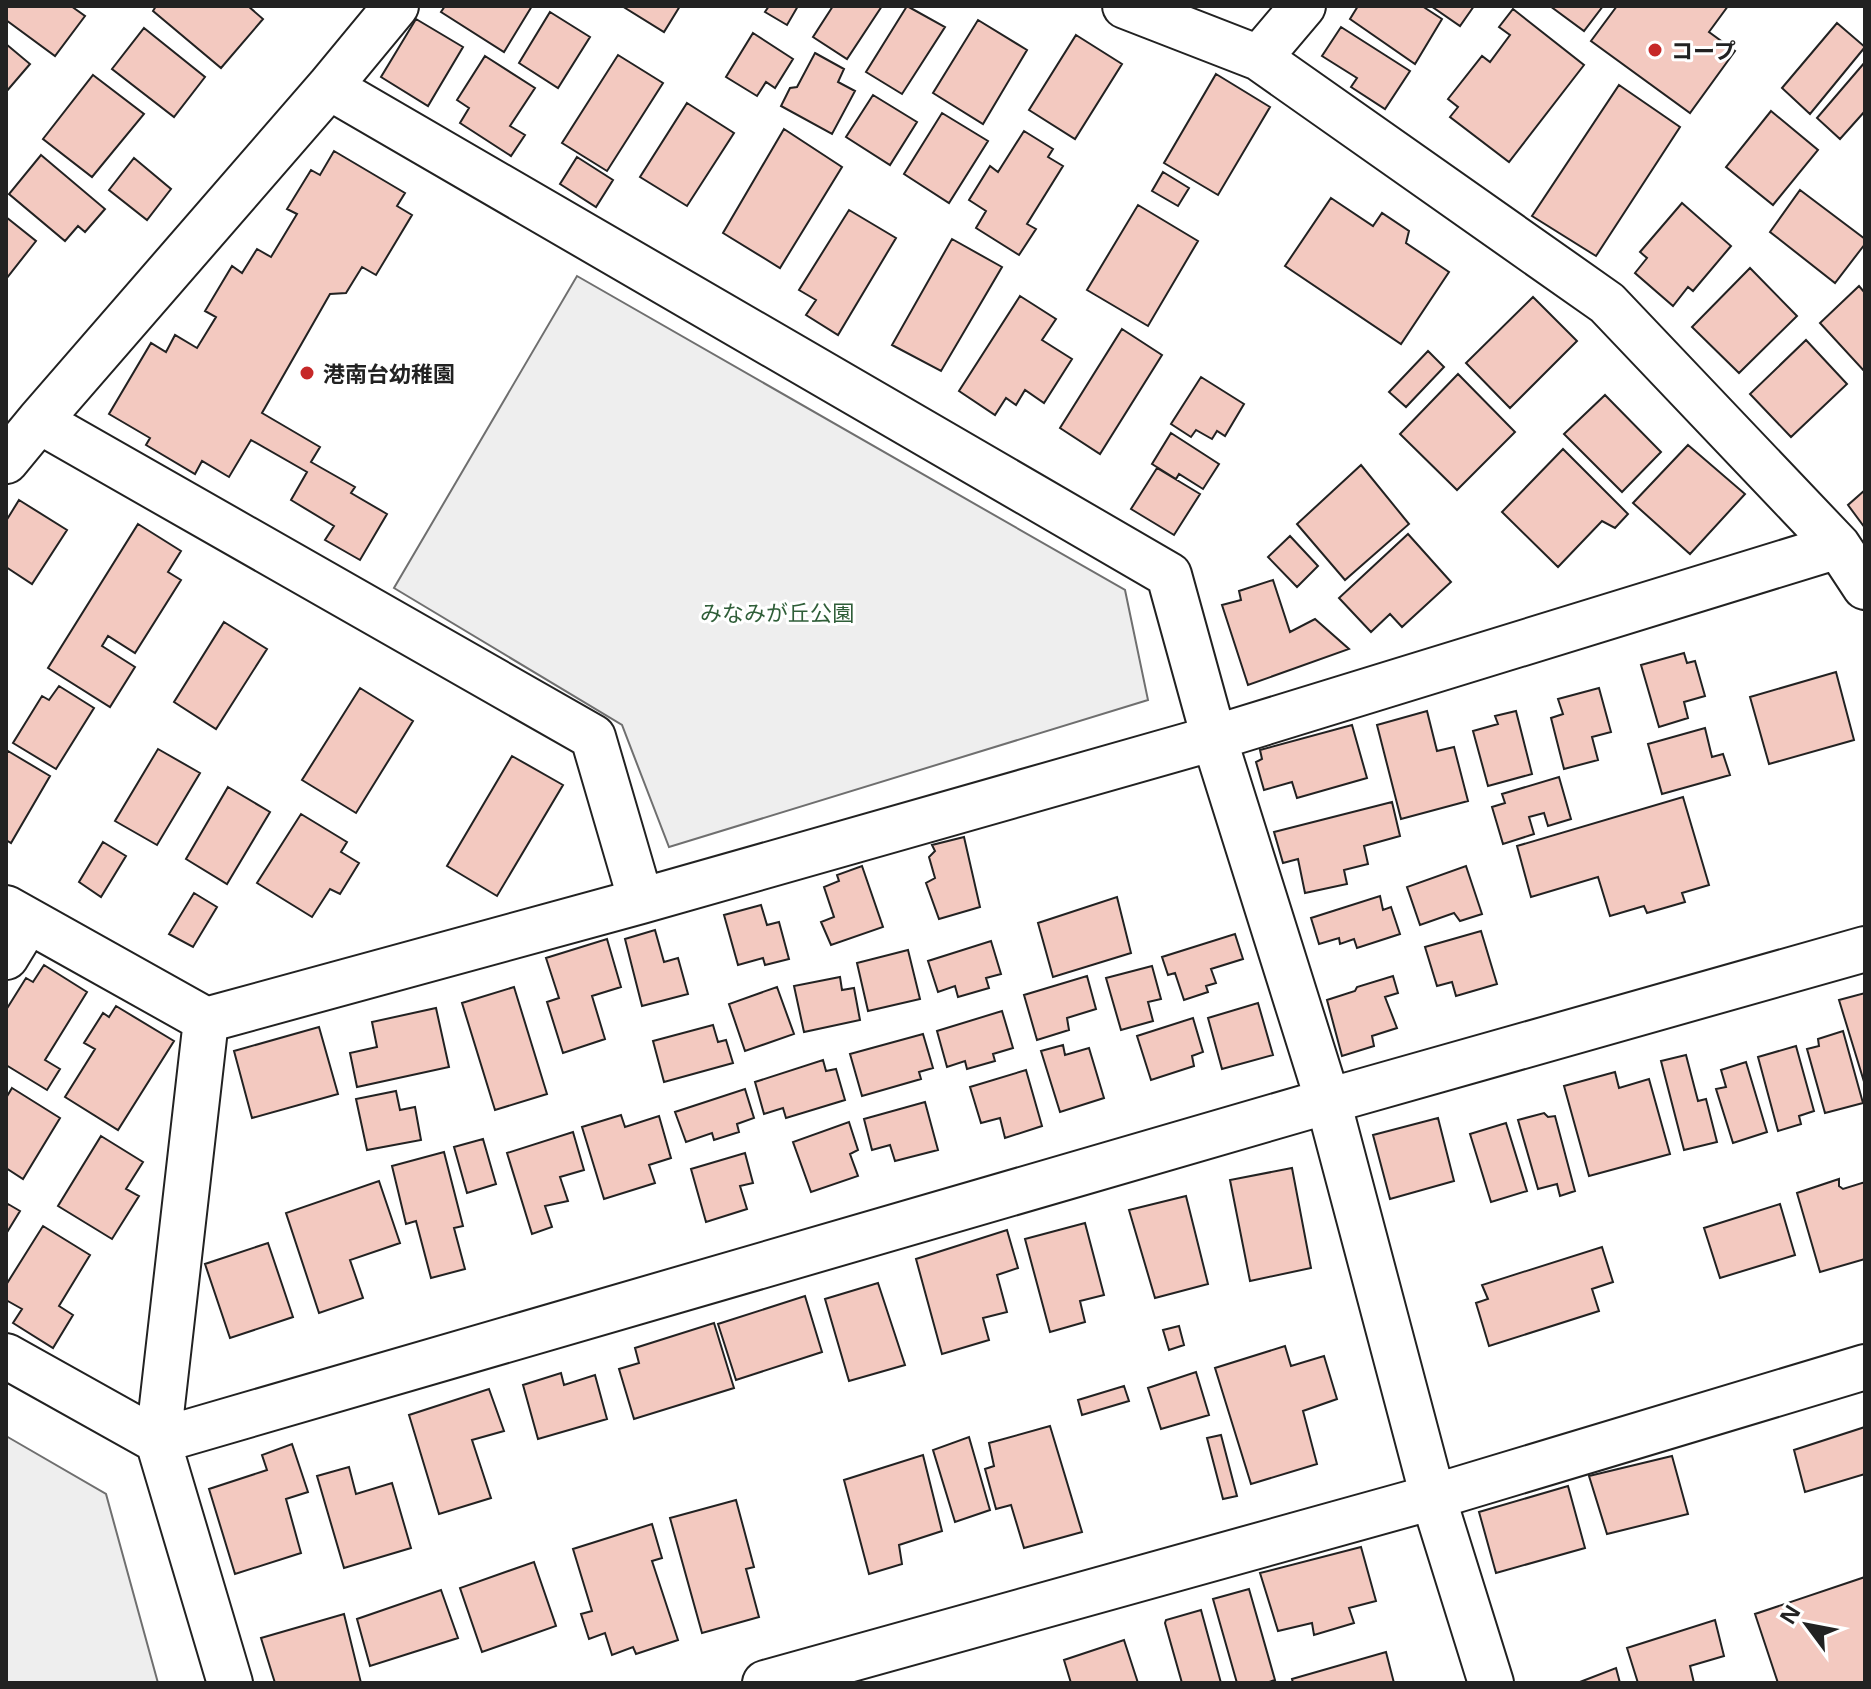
<svg xmlns="http://www.w3.org/2000/svg" width="1871" height="1689" font-family="'Noto Sans','Noto Sans JP',sans-serif">
<style>
.green{fill:#eee;stroke:#6f6f6f;stroke-width:2}
.building{fill:#f3c9c0;stroke:#222;stroke-width:2}
.lines{fill:none;stroke-linecap:round;stroke-linejoin:round}
.minor-casing{stroke:#222;stroke-width:48}
.minor{stroke:#fff;stroke-width:44}
.poi-dot{fill:#c62828;stroke:#fff;stroke-width:3}
.labels{text-anchor:middle;dominant-baseline:central;stroke-width:6;stroke-linejoin:round;paint-order:stroke}
.poi-label{font-size:22px;font-weight:bold;fill:#222;stroke:#fff;text-anchor:start}
.park-label{font-size:22px;fill:#2f5e38;stroke:#fff}
</style>
<rect width="100%" height="100%" fill="#fff"/>
<path class="green" d="M 577,276 L 1125,590 L 1148,700 L 669,847 L 622,725 L 394,588 Z
M 6,1436 L 106,1494 L 158,1683 L 6,1683 Z"/>
<path class="building" d="M 6,6 L 71,6 L 85,16 L 55,56 L 6,20 Z
M 156,6 L 248,6 L 263,19 L 221,68 L 153,11 Z
M 445,6 L 532,6 L 504,52 L 441,12 Z
M 622,6 L 680,6 L 664,32 Z
M 769,6 L 798,6 L 787,25 L 765,12 Z
M 833,6 L 882,6 L 847,59 L 813,37 Z
M 907,6 L 945,27 L 902,94 L 866,72 Z
M 1358,6 L 1422,6 L 1442,19 L 1415,64 L 1350,19 Z
M 1431,6 L 1474,6 L 1460,26 Z
M 1550,6 L 1603,6 L 1584,31 Z
M 1617,6 L 1728,6 L 1709,32 L 1735,51 L 1690,113 L 1591,41 Z
M 1513,9 L 1584,65 L 1509,162 L 1450,117 L 1458,107 L 1448,99 L 1482,56 L 1490,62 L 1510,35 L 1499,27 Z
M 550,12 L 590,37 L 558,88 L 519,63 Z
M 416,19 L 463,47 L 428,106 L 381,77 Z
M 978,20 L 1027,50 L 983,124 L 933,93 Z
M 1837,23 L 1865,47 L 1810,114 L 1782,88 Z
M 1341,27 L 1410,71 L 1385,109 L 1351,87 L 1357,78 L 1322,56 Z
M 144,28 L 205,77 L 174,117 L 112,69 Z
M 753,33 L 793,59 L 775,88 L 766,82 L 757,96 L 726,77 Z
M 1076,35 L 1122,64 L 1075,139 L 1029,110 Z
M 6,44 L 30,64 L 6,92 Z
M 815,53 L 844,69 L 838,82 L 855,91 L 832,134 L 781,106 L 790,88 L 797,87 Z
M 618,55 L 663,83 L 607,171 L 562,143 Z
M 485,56 L 535,88 L 510,126 L 525,135 L 511,156 L 460,123 L 469,108 L 457,100 Z
M 1865,62 L 1865,111 L 1840,139 L 1817,118 Z
M 1216,74 L 1270,107 L 1218,195 L 1164,163 Z
M 93,75 L 144,114 L 92,177 L 43,139 Z
M 1619,85 L 1680,127 L 1596,256 L 1532,216 Z
M 873,95 L 917,122 L 890,165 L 846,137 Z
M 687,103 L 734,133 L 687,206 L 640,177 Z
M 1771,111 L 1818,150 L 1773,205 L 1726,167 Z
M 942,113 L 988,141 L 949,203 L 904,174 Z
M 784,129 L 842,167 L 780,268 L 723,233 Z
M 1024,131 L 1053,149 L 1048,157 L 1063,166 L 1027,224 L 1036,229 L 1019,255 L 976,228 L 986,211 L 969,200 L 990,166 L 998,172 Z
M 334,151 L 405,193 L 397,206 L 412,215 L 376,275 L 362,267 L 346,293 L 330,294 L 262,413 L 320,447 L 311,462 L 355,487 L 351,493 L 387,514 L 360,560 L 325,540 L 334,526 L 291,500 L 307,472 L 251,440 L 229,477 L 202,461 L 195,474 L 146,445 L 150,438 L 109,414 L 151,343 L 166,352 L 175,335 L 197,348 L 216,317 L 205,311 L 232,266 L 242,273 L 257,249 L 271,257 L 297,214 L 287,209 L 311,170 L 320,175 Z
M 41,155 L 105,209 L 85,232 L 78,226 L 65,241 L 9,194 Z
M 577,157 L 613,180 L 596,207 L 560,184 Z
M 134,158 L 171,189 L 147,220 L 109,190 Z
M 1163,172 L 1189,188 L 1178,206 L 1152,191 Z
M 1800,190 L 1865,239 L 1865,244 L 1835,283 L 1770,232 Z
M 1331,198 L 1373,226 L 1382,213 L 1409,231 L 1406,243 L 1449,272 L 1401,344 L 1285,266 Z
M 1682,203 L 1731,246 L 1693,291 L 1688,287 L 1673,306 L 1635,273 L 1647,258 L 1640,252 Z
M 1138,205 L 1198,241 L 1148,326 L 1087,290 Z
M 849,210 L 896,238 L 838,335 L 806,315 L 816,300 L 799,290 Z
M 6,217 L 36,241 L 6,279 Z
M 952,239 L 1002,267 L 941,371 L 892,345 Z
M 1750,268 L 1797,316 L 1739,373 L 1692,327 Z
M 1859,286 L 1865,293 L 1865,372 L 1820,323 Z
M 1020,296 L 1056,319 L 1042,340 L 1072,359 L 1044,403 L 1025,390 L 1016,405 L 1006,398 L 995,415 L 959,391 Z
M 1533,297 L 1577,341 L 1510,408 L 1466,363 Z
M 1122,329 L 1162,355 L 1100,454 L 1060,428 Z
M 1806,340 L 1847,384 L 1791,437 L 1750,394 Z
M 1428,351 L 1444,367 L 1406,407 L 1389,392 Z
M 1458,374 L 1515,432 L 1457,490 L 1400,434 Z
M 1201,377 L 1244,404 L 1225,436 L 1217,431 L 1212,439 L 1196,430 L 1191,437 L 1171,424 Z
M 1605,395 L 1661,452 L 1622,492 L 1564,434 Z
M 1171,433 L 1219,464 L 1203,489 L 1179,474 L 1176,479 L 1152,464 Z
M 1688,445 L 1745,494 L 1690,554 L 1633,503 Z
M 1563,449 L 1628,514 L 1615,528 L 1602,521 L 1558,567 L 1502,512 Z
M 1361,465 L 1409,524 L 1345,580 L 1297,524 Z
M 1157,468 L 1200,494 L 1174,535 L 1131,509 Z
M 1865,490 L 1865,528 L 1848,505 Z
M 19,500 L 67,530 L 32,584 L 6,567 L 6,521 Z
M 138,524 L 181,551 L 168,572 L 181,580 L 135,653 L 108,636 L 102,646 L 135,667 L 110,707 L 48,668 Z
M 1408,534 L 1451,582 L 1402,627 L 1390,614 L 1371,632 L 1339,598 Z
M 1290,536 L 1318,566 L 1297,587 L 1268,557 Z
M 1273,580 L 1290,632 L 1315,619 L 1349,649 L 1248,685 L 1222,605 L 1241,600 L 1239,591 Z
M 224,622 L 267,649 L 216,729 L 174,702 Z
M 1684,653 L 1687,663 L 1695,661 L 1705,696 L 1684,702 L 1688,718 L 1659,727 L 1641,665 Z
M 1836,672 L 1854,740 L 1769,764 L 1750,697 Z
M 59,686 L 94,708 L 56,769 L 13,743 L 42,696 L 49,700 Z
M 360,688 L 413,721 L 356,813 L 302,780 Z
M 1599,688 L 1611,732 L 1592,737 L 1598,760 L 1564,769 L 1551,718 L 1563,714 L 1558,699 Z
M 1427,711 L 1437,751 L 1454,747 L 1468,801 L 1401,819 L 1377,725 Z
M 1516,711 L 1532,774 L 1488,786 L 1473,731 L 1498,724 L 1495,716 Z
M 1352,725 L 1367,778 L 1297,798 L 1292,782 L 1264,790 L 1256,762 L 1262,759 L 1260,750 Z
M 1705,728 L 1712,757 L 1723,754 L 1730,775 L 1662,794 L 1648,744 Z
M 158,749 L 200,773 L 157,845 L 115,821 Z
M 8,751 L 50,776 L 11,843 L 6,840 L 6,754 Z
M 512,756 L 563,785 L 497,896 L 447,866 Z
M 1559,777 L 1571,819 L 1548,826 L 1544,813 L 1529,817 L 1534,834 L 1503,844 L 1492,807 L 1505,803 L 1502,794 Z
M 228,787 L 270,812 L 227,884 L 186,859 Z
M 1683,797 L 1709,885 L 1682,893 L 1685,902 L 1647,913 L 1644,906 L 1610,916 L 1598,877 L 1531,897 L 1517,846 Z
M 1392,802 L 1400,836 L 1364,846 L 1368,864 L 1344,870 L 1347,884 L 1305,893 L 1298,859 L 1283,863 L 1274,832 Z
M 301,814 L 347,842 L 341,852 L 359,863 L 340,894 L 330,889 L 312,917 L 257,883 Z
M 964,837 L 980,907 L 939,919 L 926,883 L 935,878 L 929,857 L 935,851 L 932,845 Z
M 103,842 L 126,856 L 101,897 L 79,882 Z
M 862,866 L 883,927 L 831,945 L 821,922 L 834,917 L 824,887 L 839,881 L 837,875 Z
M 1466,866 L 1482,914 L 1460,921 L 1454,913 L 1420,925 L 1407,887 Z
M 194,893 L 217,907 L 193,947 L 169,934 Z
M 1380,896 L 1383,910 L 1391,907 L 1400,934 L 1357,948 L 1354,939 L 1340,944 L 1339,938 L 1319,944 L 1311,918 Z
M 1117,897 L 1131,953 L 1053,977 L 1038,923 Z
M 761,905 L 767,925 L 779,922 L 789,959 L 765,965 L 763,958 L 738,965 L 724,915 Z
M 655,930 L 664,962 L 678,958 L 688,994 L 642,1006 L 625,939 Z
M 1481,931 L 1497,984 L 1456,996 L 1452,982 L 1437,986 L 1425,947 Z
M 1235,934 L 1243,959 L 1211,969 L 1216,983 L 1206,986 L 1208,992 L 1184,1000 L 1175,973 L 1168,975 L 1162,957 Z
M 607,939 L 621,987 L 592,996 L 605,1039 L 563,1053 L 547,1002 L 559,998 L 546,958 Z
M 991,941 L 1001,974 L 986,978 L 989,988 L 958,997 L 955,986 L 938,992 L 928,961 Z
M 908,950 L 920,999 L 868,1011 L 857,963 Z
M 44,965 L 87,992 L 45,1060 L 60,1069 L 47,1090 L 6,1065 L 6,1010 L 26,978 L 33,982 Z
M 1152,966 L 1161,999 L 1148,1002 L 1153,1021 L 1121,1030 L 1106,978 Z
M 1087,976 L 1096,1009 L 1067,1018 L 1069,1030 L 1037,1040 L 1024,995 Z
M 1393,976 L 1398,993 L 1385,997 L 1397,1028 L 1372,1036 L 1374,1046 L 1342,1056 L 1327,1000 L 1355,991 L 1357,987 Z
M 840,977 L 842,990 L 854,988 L 860,1020 L 804,1032 L 794,986 Z
M 514,987 L 547,1094 L 495,1110 L 462,1003 Z
M 777,987 L 794,1034 L 745,1051 L 729,1004 Z
M 1865,993 L 1865,1085 L 1839,1000 Z
M 1258,1003 L 1273,1055 L 1222,1069 L 1208,1018 Z
M 116,1006 L 174,1041 L 118,1130 L 65,1097 L 95,1049 L 84,1043 L 103,1013 L 109,1017 Z
M 436,1008 L 449,1067 L 357,1087 L 350,1053 L 377,1047 L 372,1022 Z
M 1002,1011 L 1013,1048 L 993,1054 L 995,1061 L 967,1069 L 965,1061 L 947,1067 L 937,1031 Z
M 1193,1018 L 1203,1052 L 1192,1056 L 1194,1066 L 1151,1080 L 1137,1036 Z
M 713,1025 L 718,1042 L 726,1040 L 733,1063 L 664,1082 L 653,1041 Z
M 319,1027 L 338,1094 L 252,1118 L 234,1051 Z
M 1843,1031 L 1863,1103 L 1825,1113 L 1807,1049 L 1819,1046 L 1818,1039 Z
M 923,1034 L 933,1068 L 919,1072 L 921,1079 L 862,1096 L 850,1054 Z
M 1063,1045 L 1065,1055 L 1089,1048 L 1104,1098 L 1060,1112 L 1041,1051 Z
M 1796,1046 L 1814,1111 L 1799,1116 L 1801,1124 L 1778,1131 L 1758,1057 Z
M 1686,1055 L 1698,1101 L 1706,1099 L 1717,1142 L 1684,1150 L 1661,1061 Z
M 823,1060 L 826,1071 L 836,1069 L 845,1100 L 786,1118 L 783,1108 L 764,1114 L 755,1082 Z
M 1746,1062 L 1767,1132 L 1733,1143 L 1716,1089 L 1726,1087 L 1721,1070 Z
M 1026,1070 L 1042,1126 L 1005,1138 L 1000,1118 L 981,1123 L 970,1087 Z
M 1615,1072 L 1619,1088 L 1649,1079 L 1670,1154 L 1589,1176 L 1564,1086 Z
M 12,1088 L 60,1118 L 23,1179 L 6,1168 L 6,1098 Z
M 745,1089 L 754,1118 L 737,1124 L 739,1132 L 714,1140 L 712,1133 L 686,1142 L 675,1112 Z
M 396,1091 L 400,1110 L 415,1107 L 421,1140 L 367,1150 L 356,1099 Z
M 925,1102 L 938,1150 L 895,1161 L 890,1145 L 872,1150 L 864,1119 Z
M 1544,1113 L 1548,1117 L 1555,1116 L 1575,1191 L 1560,1196 L 1557,1184 L 1538,1189 L 1518,1120 Z
M 621,1115 L 625,1127 L 659,1116 L 671,1158 L 649,1165 L 655,1183 L 604,1199 L 582,1127 Z
M 1438,1118 L 1454,1181 L 1390,1199 L 1373,1135 Z
M 849,1122 L 858,1150 L 850,1154 L 858,1176 L 811,1192 L 793,1142 Z
M 1506,1123 L 1527,1191 L 1491,1202 L 1470,1134 Z
M 573,1132 L 584,1170 L 560,1177 L 568,1201 L 545,1206 L 552,1227 L 532,1234 L 507,1153 Z
M 101,1136 L 143,1162 L 126,1189 L 139,1196 L 112,1239 L 58,1206 Z
M 483,1139 L 496,1184 L 467,1193 L 454,1147 Z
M 444,1152 L 463,1226 L 454,1228 L 465,1269 L 431,1278 L 416,1221 L 406,1224 L 392,1166 Z
M 745,1153 L 753,1183 L 740,1186 L 747,1209 L 706,1222 L 691,1169 Z
M 1292,1168 L 1311,1268 L 1250,1281 L 1230,1180 Z
M 1839,1179 L 1839,1186 L 1843,1189 L 1865,1182 L 1865,1259 L 1820,1272 L 1797,1193 Z
M 379,1181 L 400,1243 L 350,1260 L 363,1298 L 319,1313 L 286,1213 Z
M 1186,1196 L 1208,1284 L 1155,1298 L 1129,1210 Z
M 8,1204 L 20,1211 L 6,1234 L 6,1208 Z
M 1780,1204 L 1795,1255 L 1720,1278 L 1704,1228 Z
M 1085,1223 L 1104,1295 L 1080,1301 L 1085,1322 L 1050,1332 L 1025,1239 Z
M 43,1226 L 90,1255 L 59,1306 L 73,1315 L 53,1348 L 13,1323 L 22,1309 L 6,1300 L 6,1285 Z
M 1007,1230 L 1018,1268 L 997,1275 L 1007,1312 L 983,1318 L 989,1340 L 942,1354 L 916,1259 Z
M 268,1243 L 293,1317 L 230,1338 L 205,1264 Z
M 1602,1247 L 1613,1282 L 1592,1289 L 1599,1311 L 1489,1346 L 1476,1303 L 1488,1299 L 1482,1285 Z
M 878,1283 L 905,1365 L 849,1381 L 825,1299 Z
M 805,1296 L 822,1352 L 736,1380 L 718,1324 Z
M 714,1323 L 734,1388 L 634,1419 L 619,1369 L 639,1363 L 635,1348 Z
M 1179,1326 L 1184,1345 L 1169,1350 L 1163,1330 Z
M 1285,1346 L 1291,1366 L 1324,1356 L 1337,1399 L 1303,1411 L 1317,1464 L 1251,1484 L 1215,1368 Z
M 1196,1372 L 1209,1415 L 1161,1429 L 1148,1388 Z
M 561,1373 L 564,1385 L 595,1375 L 607,1419 L 538,1439 L 523,1385 Z
M 1124,1386 L 1129,1401 L 1082,1415 L 1078,1400 Z
M 489,1389 L 504,1431 L 472,1440 L 491,1498 L 439,1514 L 409,1415 Z
M 1050,1426 L 1082,1532 L 1024,1548 L 1011,1505 L 996,1509 L 985,1469 L 994,1466 L 989,1443 Z
M 1865,1427 L 1865,1474 L 1805,1492 L 1794,1450 Z
M 1221,1435 L 1237,1496 L 1223,1499 L 1207,1438 Z
M 969,1437 L 990,1510 L 955,1522 L 933,1450 Z
M 292,1444 L 308,1492 L 286,1499 L 301,1553 L 235,1574 L 209,1489 L 267,1470 L 262,1455 Z
M 923,1455 L 942,1531 L 899,1545 L 902,1564 L 869,1574 L 844,1480 Z
M 1672,1456 L 1688,1514 L 1607,1534 L 1589,1476 Z
M 349,1467 L 356,1494 L 392,1483 L 411,1548 L 344,1568 L 317,1476 Z
M 1568,1486 L 1585,1548 L 1496,1573 L 1479,1512 Z
M 736,1500 L 754,1567 L 746,1569 L 759,1617 L 702,1633 L 670,1518 Z
M 652,1524 L 662,1558 L 652,1561 L 678,1640 L 636,1654 L 633,1647 L 612,1655 L 605,1633 L 589,1639 L 581,1614 L 592,1611 L 573,1549 Z
M 1361,1547 L 1376,1601 L 1349,1608 L 1354,1623 L 1314,1635 L 1312,1623 L 1278,1631 L 1260,1573 Z
M 534,1562 L 556,1626 L 482,1652 L 460,1588 Z
M 1865,1577 L 1865,1683 L 1778,1683 L 1755,1614 Z
M 1249,1589 L 1275,1680 L 1266,1683 L 1237,1683 L 1213,1599 Z
M 441,1590 L 458,1638 L 370,1666 L 357,1619 Z
M 1201,1610 L 1221,1683 L 1182,1683 L 1165,1623 L 1166,1620 Z
M 344,1614 L 361,1683 L 275,1683 L 261,1638 Z
M 1715,1620 L 1724,1656 L 1690,1666 L 1694,1683 L 1638,1683 L 1627,1648 Z
M 1124,1640 L 1138,1683 L 1071,1683 L 1064,1660 Z
M 1386,1652 L 1394,1683 L 1293,1683 L 1292,1679 Z
M 1616,1668 L 1620,1683 L 1581,1683 L 1580,1682 Z"/>
<g class="lines">
<g class="minor-casing">
<path id="minor" d="M 1125,6 L 1259,58 L 1607,303 L 1838,546 L 1865,587
M 1259,58 L 1303,6
M 329,87 L 1169,575 L 1214,738 L 1328,1101 L 1433,1497 L 1491,1683
M 39,421 L 593,737 L 641,901
M 6,461 L 39,421 L 329,87 L 396,6
M 6,908 L 206,1020 L 158,1441 L 230,1683
M 6,957 L 28,921
M 206,1020 L 641,901 L 1214,738 L 1838,546
M 6,1356 L 158,1441 L 1328,1101 L 1865,949
M 765,1683 L 1433,1497 L 1865,1367"/>
</g>
<use href="#minor" class="minor"/>
</g>
<g class="poi-dot">
<circle cx="1655" cy="50" r="8"/>
<circle cx="307" cy="373" r="8"/>
</g>
<g class="labels">
<g class="poi-label">
<text x="1671" y="50">コープ</text>
<text x="323" y="373">港南台幼稚園</text>
</g>
<g class="park-label">
<text x="777" y="612">みなみが丘公園</text>
</g>
</g>
<rect width="1871" height="1689" fill="none" stroke="#222222" stroke-width="16"/>
<g transform="translate(1807 1625) rotate(302)" stroke="#ffffff" stroke-width="6" paint-order="stroke">
<path d="M0-6L14 30L0 20L-14 30Z" fill="#222222"/>
<text y="-12" font-size="22" font-weight="bold" text-anchor="middle" fill="#222222">N</text>
</g>
</svg>
